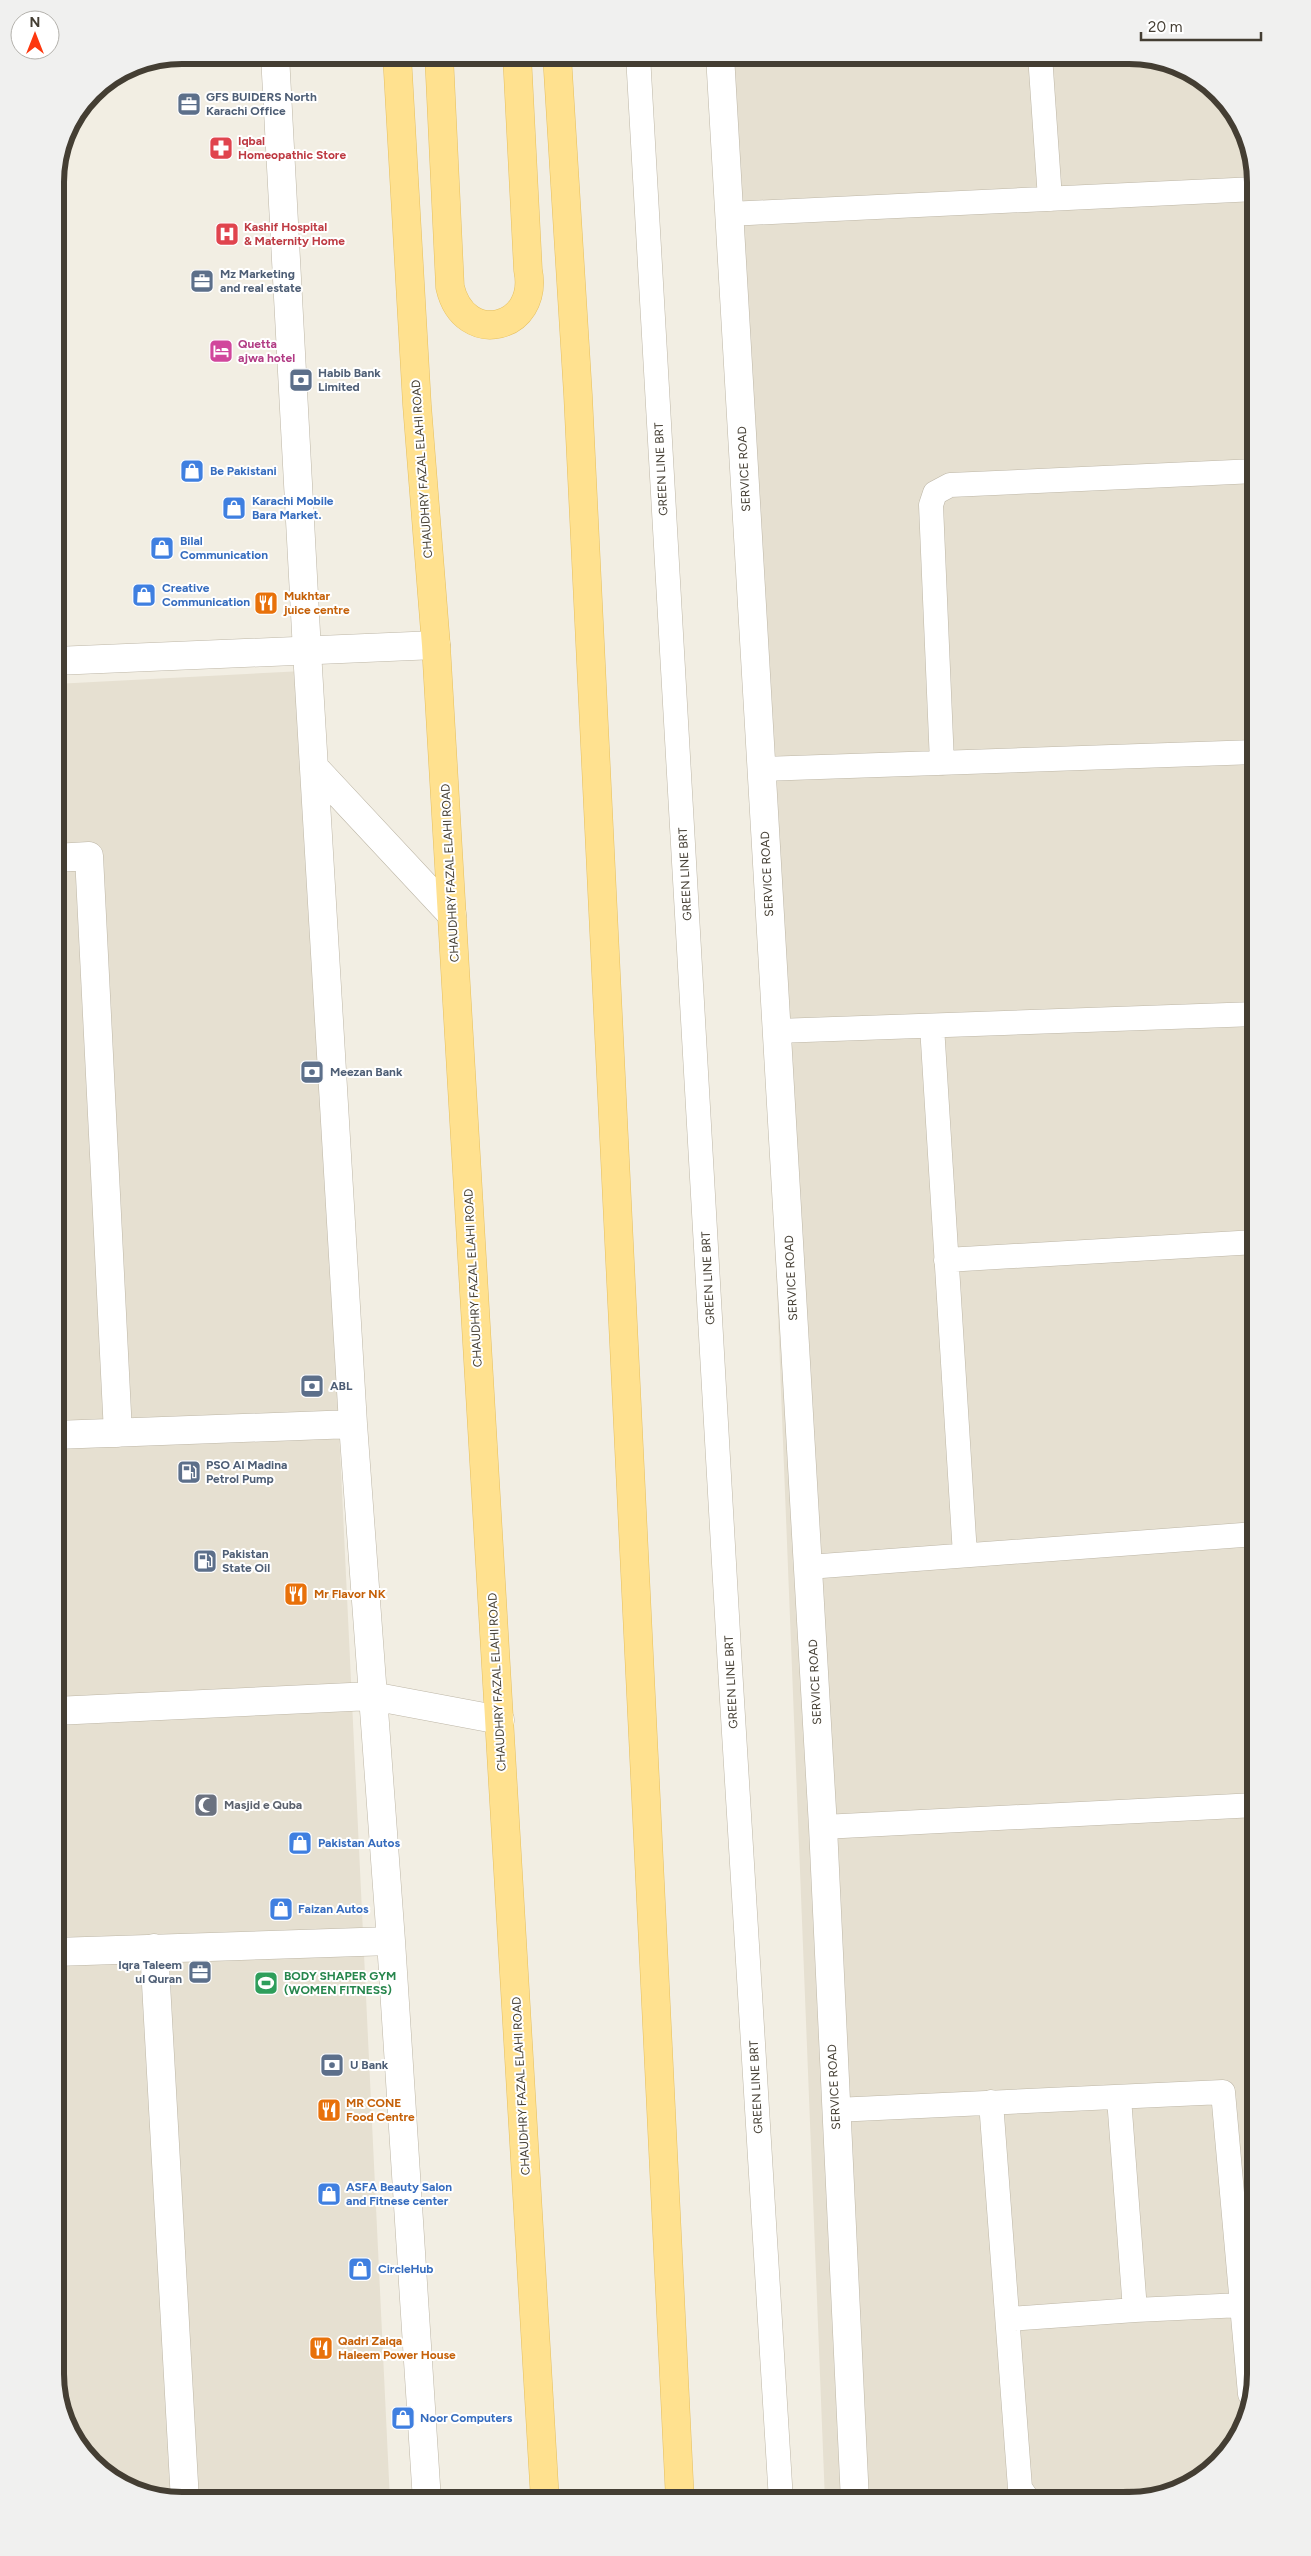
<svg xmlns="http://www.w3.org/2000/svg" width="1311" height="2556" font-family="Figtree,sans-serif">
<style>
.residential{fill:#e6e0d1}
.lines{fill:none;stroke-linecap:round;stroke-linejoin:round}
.service-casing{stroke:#bdb6a6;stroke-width:25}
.minor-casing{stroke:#bdb6a6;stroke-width:29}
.tertiary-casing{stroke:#bdb6a6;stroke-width:29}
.primary-casing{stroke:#e5bf5e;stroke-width:29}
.service{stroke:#fff;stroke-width:24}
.minor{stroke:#fff;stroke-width:28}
.tertiary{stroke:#fff;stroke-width:28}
.primary{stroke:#ffe18f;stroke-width:28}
.labels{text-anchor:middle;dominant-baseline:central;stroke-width:4;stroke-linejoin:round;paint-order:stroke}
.service-label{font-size:12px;font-weight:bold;fill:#4e5e75;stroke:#fff;text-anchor:start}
.health-label{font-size:12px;font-weight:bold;fill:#be3a42;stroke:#fff;text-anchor:start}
.hotel-label{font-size:12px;font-weight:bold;fill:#b23c85;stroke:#fff;text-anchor:start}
.street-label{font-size:12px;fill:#443e33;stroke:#fff}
.shop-label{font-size:12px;font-weight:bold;fill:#366cbe;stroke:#fff;text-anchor:start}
.food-label{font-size:12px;font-weight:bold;fill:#c56008;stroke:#fff;text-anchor:start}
.worship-label{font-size:12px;font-weight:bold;fill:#5b616d;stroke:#fff;text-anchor:start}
.leisure-label{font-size:12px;font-weight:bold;fill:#27864d;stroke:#fff;text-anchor:start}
.rim{fill:none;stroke:#443e33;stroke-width:6}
</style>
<rect width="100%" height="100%" fill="#f2eee3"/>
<path class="residential" d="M 728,55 L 1137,55 L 1206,81 L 1246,134 L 1256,182 L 1256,2374 L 1234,2445 L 1177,2491 L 1129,2501 L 825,2501 Z
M 303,671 L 390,2501 L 174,2501 L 111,2479 L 65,2422 L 55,2374 L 55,684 Z"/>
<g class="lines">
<g class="service-casing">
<path id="service" d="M 638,55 L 729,1651 L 781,2501
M 1040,55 L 1050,199
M 729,214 L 1256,189
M 942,763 L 931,505 L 935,493 L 950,485 L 1256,471
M 761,769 L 1256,752
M 932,1026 L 965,1555
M 777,1031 L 1256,1014
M 946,1260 L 1256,1242
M 808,1567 L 1256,1534
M 823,1827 L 1256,1805
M 991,2102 L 1020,2488 L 1029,2501
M 835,2110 L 1223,2092 L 1242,2305 L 1135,2310 L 1119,2098
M 1242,2305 L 1250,2394
M 1008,2319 L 1135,2310
M 1127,2501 L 1130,2501"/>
</g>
<g class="minor-casing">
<path id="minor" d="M 275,55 L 307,651 L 353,1424 L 391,1941 L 427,2501
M 720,55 L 823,1827 L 855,2501
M 314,767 L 452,915
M 55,858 L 89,856 L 118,1433
M 55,1435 L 353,1424
M 55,1711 L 372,1696 L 500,1720
M 154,1948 L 185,2501
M 55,1952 L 391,1941"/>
</g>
<g class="tertiary-casing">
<path id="tertiary" d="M 55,661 L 436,645"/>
</g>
<g class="primary-casing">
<path id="primary" d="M 397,55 L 417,405 L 436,645 L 545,2501
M 439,55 L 450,287 C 464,348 540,330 528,270 L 517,55
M 557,55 L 578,395 L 680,2501"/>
</g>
<use href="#service" class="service"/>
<use href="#minor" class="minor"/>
<use href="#tertiary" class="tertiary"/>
<use href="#primary" class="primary"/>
</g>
<defs>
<g id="office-square" transform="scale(1.25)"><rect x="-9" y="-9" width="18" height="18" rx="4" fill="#5c6f8a" stroke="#fff"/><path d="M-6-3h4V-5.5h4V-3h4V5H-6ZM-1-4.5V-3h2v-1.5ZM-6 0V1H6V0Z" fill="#fff"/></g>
<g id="pharmacy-square" transform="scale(1.25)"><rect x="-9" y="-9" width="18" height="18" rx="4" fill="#e0444e" stroke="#fff"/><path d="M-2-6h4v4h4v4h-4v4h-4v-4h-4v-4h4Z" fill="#fff"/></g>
<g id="hospital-square" transform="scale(1.25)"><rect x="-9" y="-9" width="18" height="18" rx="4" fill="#e0444e" stroke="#fff"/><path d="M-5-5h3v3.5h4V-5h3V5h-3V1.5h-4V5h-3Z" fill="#fff"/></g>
<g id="hotel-square" transform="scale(1.25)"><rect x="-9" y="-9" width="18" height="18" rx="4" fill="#d1479c" stroke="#fff"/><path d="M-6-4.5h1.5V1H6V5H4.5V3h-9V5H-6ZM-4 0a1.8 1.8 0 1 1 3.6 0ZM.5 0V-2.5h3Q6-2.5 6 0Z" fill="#fff"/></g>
<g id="bank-square" transform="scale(1.25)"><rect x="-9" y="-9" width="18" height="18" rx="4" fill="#5c6f8a" stroke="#fff"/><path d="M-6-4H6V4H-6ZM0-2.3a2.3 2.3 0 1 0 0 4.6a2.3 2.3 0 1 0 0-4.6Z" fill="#fff"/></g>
<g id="shop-square" transform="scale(1.25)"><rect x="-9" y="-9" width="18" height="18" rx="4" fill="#3f7fe0" stroke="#fff"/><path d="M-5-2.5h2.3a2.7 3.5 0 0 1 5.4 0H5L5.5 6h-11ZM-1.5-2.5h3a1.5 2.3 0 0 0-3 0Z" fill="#fff"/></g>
<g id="restaurant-square" transform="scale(1.25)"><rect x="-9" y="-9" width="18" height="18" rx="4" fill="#e8710a" stroke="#fff"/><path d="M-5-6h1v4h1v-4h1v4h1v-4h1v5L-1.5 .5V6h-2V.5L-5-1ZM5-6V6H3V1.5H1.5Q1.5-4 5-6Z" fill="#fff"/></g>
<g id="fuel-square" transform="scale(1.25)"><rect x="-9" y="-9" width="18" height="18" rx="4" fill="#5c6f8a" stroke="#fff"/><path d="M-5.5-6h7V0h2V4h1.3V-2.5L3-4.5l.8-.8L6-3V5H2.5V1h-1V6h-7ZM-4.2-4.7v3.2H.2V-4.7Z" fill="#fff"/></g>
<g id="mosque-square" transform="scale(1.25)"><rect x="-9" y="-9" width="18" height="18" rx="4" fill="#6b7280" stroke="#fff"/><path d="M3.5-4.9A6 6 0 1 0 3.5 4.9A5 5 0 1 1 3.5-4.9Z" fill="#fff"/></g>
<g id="stadium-square" transform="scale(1.25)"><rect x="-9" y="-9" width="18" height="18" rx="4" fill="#2e9e5b" stroke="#fff"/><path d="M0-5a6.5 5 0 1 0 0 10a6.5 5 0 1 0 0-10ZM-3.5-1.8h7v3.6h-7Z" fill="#fff"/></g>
</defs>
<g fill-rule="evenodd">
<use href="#office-square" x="189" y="104"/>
<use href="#pharmacy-square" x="221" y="148"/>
<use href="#hospital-square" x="227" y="234"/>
<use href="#office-square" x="202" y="281"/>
<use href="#hotel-square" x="221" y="351"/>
<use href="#bank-square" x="301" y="380"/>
<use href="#shop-square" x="192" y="471"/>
<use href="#shop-square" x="234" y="508"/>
<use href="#shop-square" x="162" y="548"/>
<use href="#shop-square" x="144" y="595"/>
<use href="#restaurant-square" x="266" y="603"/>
<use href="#bank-square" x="312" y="1072"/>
<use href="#bank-square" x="312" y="1386"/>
<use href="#fuel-square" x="189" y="1472"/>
<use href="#fuel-square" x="205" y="1561"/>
<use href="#restaurant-square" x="296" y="1594"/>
<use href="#mosque-square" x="206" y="1805"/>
<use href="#shop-square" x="300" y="1843"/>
<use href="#shop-square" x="281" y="1909"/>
<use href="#office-square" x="200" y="1972"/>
<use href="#stadium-square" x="266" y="1983"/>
<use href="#bank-square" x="332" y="2065"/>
<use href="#restaurant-square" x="329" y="2110"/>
<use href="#shop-square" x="329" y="2194"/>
<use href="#shop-square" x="360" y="2269"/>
<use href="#restaurant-square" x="321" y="2348"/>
<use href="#shop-square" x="403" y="2418"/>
</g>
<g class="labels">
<g class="service-label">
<text x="206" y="97">GFS BUIDERS North<tspan x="206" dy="14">Karachi Office</tspan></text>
<text x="220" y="274">Mz Marketing<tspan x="220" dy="14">and real estate</tspan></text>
<text x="318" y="373">Habib Bank<tspan x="318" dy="14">Limited</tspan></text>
<text x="330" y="1072">Meezan Bank</text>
<text x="330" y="1386">ABL</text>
<text x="206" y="1465">PSO Al Madina<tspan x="206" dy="14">Petrol Pump</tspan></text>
<text x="222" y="1554">Pakistan<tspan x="222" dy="14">State Oil</tspan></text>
<text x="182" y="1965" text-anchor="end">Iqra Taleem<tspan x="182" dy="14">ul Quran</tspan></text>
<text x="350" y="2065">U Bank</text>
</g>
<g class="health-label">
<text x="238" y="141">Iqbal<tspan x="238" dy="14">Homeopathic Store</tspan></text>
<text x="244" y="227">Kashif Hospital<tspan x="244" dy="14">&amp; Maternity Home</tspan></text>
</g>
<g class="hotel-label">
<text x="238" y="344">Quetta<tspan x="238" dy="14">ajwa hotel</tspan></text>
</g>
<g class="street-label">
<text transform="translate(422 469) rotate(-94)">CHAUDHRY FAZAL ELAHI ROAD</text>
<text transform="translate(661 469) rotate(-93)">GREEN LINE BRT</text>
<text transform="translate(744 469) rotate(-93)">SERVICE ROAD</text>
<text transform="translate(450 873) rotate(-93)">CHAUDHRY FAZAL ELAHI ROAD</text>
<text transform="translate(685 874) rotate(-93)">GREEN LINE BRT</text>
<text transform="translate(767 874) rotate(-93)">SERVICE ROAD</text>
<text transform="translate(473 1278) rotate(-93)">CHAUDHRY FAZAL ELAHI ROAD</text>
<text transform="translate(708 1278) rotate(-93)">GREEN LINE BRT</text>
<text transform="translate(791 1278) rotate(-93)">SERVICE ROAD</text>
<text transform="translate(497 1682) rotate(-93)">CHAUDHRY FAZAL ELAHI ROAD</text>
<text transform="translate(731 1682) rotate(-93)">GREEN LINE BRT</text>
<text transform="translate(815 1682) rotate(-93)">SERVICE ROAD</text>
<text transform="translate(521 2086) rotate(-93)">CHAUDHRY FAZAL ELAHI ROAD</text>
<text transform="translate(756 2087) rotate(-93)">GREEN LINE BRT</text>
<text transform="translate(834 2087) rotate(-93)">SERVICE ROAD</text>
</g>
<g class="shop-label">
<text x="210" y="471">Be Pakistani</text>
<text x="252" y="501">Karachi Mobile<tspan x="252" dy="14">Bara Market.</tspan></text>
<text x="180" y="541">Bilal<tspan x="180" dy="14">Communication</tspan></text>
<text x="162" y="588">Creative<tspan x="162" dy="14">Communication</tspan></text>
<text x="318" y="1843">Pakistan Autos</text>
<text x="298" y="1909">Faizan Autos</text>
<text x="346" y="2187">ASFA Beauty Salon<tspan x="346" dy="14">and Fitnese center</tspan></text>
<text x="378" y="2269">CircleHub</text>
<text x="420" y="2418">Noor Computers</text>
</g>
<g class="food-label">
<text x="284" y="596">Mukhtar<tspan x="284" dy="14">juice centre</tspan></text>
<text x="314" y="1594">Mr Flavor NK</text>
<text x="346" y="2103">MR CONE<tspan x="346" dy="14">Food Centre</tspan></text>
<text x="338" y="2341">Qadri Zaiqa<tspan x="338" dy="14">Haleem Power House</tspan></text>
</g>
<g class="worship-label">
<text x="224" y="1805">Masjid e Quba</text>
</g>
<g class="leisure-label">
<text x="284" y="1976">BODY SHAPER GYM<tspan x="284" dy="14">(WOMEN FITNESS)</tspan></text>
</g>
</g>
<path d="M0 0H1311V2556H0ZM182 64H1129A118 118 0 0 1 1247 182V2374A118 118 0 0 1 1129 2492H182A118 118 0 0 1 64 2374V182A118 118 0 0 1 182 64Z" fill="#f0f0ef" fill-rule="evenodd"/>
<path class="rim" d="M182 64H1129A118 118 0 0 1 1247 182V2374A118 118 0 0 1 1129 2492H182A118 118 0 0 1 64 2374V182A118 118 0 0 1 182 64Z"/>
<g transform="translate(35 35)"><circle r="24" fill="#ffffff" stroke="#b4b2ad"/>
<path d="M0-4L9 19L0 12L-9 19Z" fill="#fd380f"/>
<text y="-8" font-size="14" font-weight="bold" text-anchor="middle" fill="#443e33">N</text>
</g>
<path d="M1141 32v8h120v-8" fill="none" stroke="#443e33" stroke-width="2.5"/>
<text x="1148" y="32" font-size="15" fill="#443e33" stroke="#ffffff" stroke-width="4" paint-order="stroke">20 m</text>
</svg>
